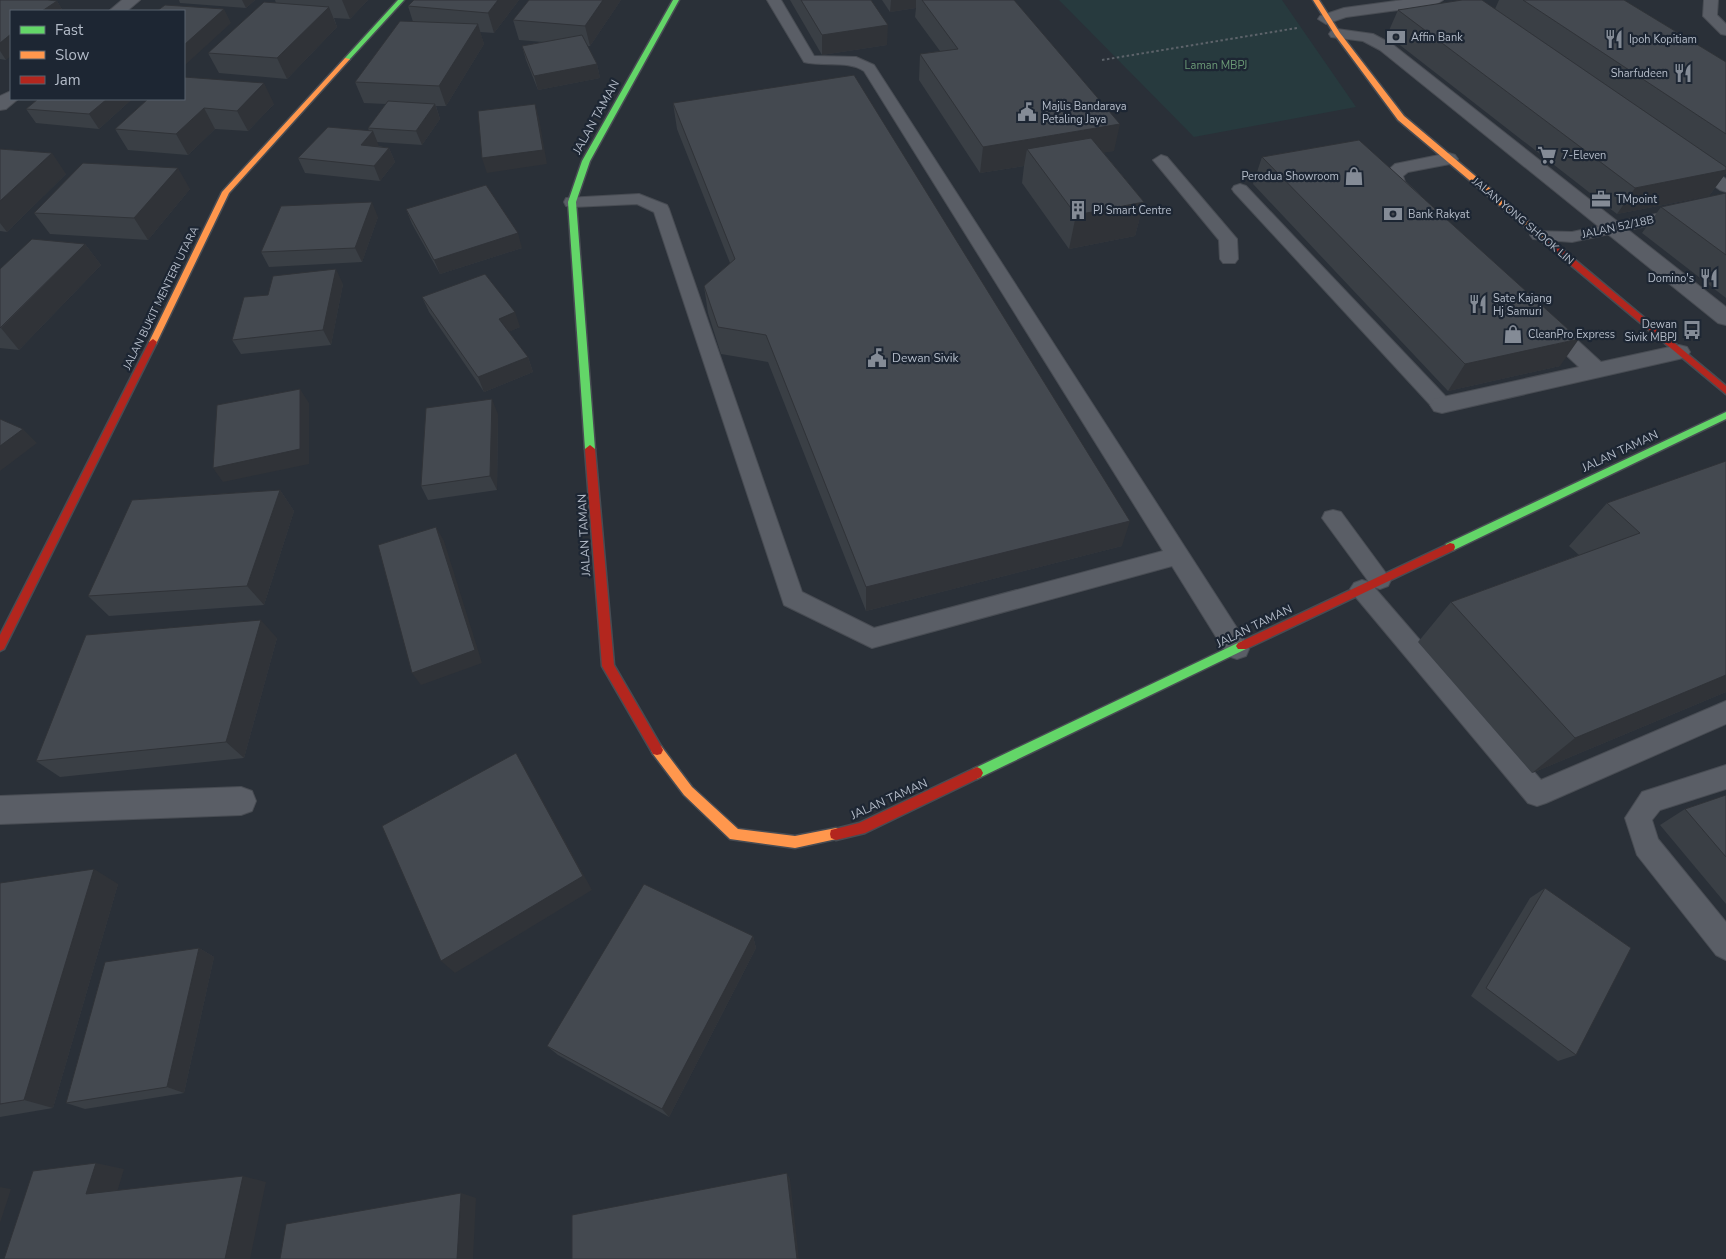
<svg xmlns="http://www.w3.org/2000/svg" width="1726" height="1259" font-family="'Nunito Sans',sans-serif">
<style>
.green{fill:#273a3e}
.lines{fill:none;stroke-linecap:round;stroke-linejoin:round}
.lane-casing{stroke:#484c53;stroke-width:2}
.street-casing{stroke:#484c53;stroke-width:2}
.fast-casing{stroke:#484c53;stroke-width:3}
.slow-casing{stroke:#484c53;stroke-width:3}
.jam-casing{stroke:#484c53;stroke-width:3}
.path{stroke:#5d636a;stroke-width:2;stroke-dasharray:2.5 2.5;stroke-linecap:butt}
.lane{fill:#5a5e66;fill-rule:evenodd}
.street{fill:#5a5e66;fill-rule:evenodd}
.fast{fill:#63d668;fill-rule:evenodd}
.slow{fill:#ff974d;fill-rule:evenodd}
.jam{fill:#b3261e;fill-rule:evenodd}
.wall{fill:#3a3f45}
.shaded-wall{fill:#303338}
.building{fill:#444950;stroke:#303338}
.labels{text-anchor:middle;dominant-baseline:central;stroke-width:4.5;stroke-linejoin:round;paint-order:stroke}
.far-poi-label{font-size:11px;fill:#b4bcc9;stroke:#1d2633;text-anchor:start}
.far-park-label{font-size:11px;fill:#6b9a76;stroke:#1d2633}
.far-street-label{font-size:11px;fill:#b4bcc9;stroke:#1d2633}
.street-label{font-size:12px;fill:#b4bcc9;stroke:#1d2633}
.poi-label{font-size:12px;fill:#b4bcc9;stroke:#1d2633;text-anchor:start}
</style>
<rect width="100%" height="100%" fill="#2a3038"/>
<path class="green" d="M 1059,0 L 1282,0 L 1356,107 L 1194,137 Z"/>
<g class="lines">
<g class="lane-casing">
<path id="lane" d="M 767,0 L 781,0 L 814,56 L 856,57 L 874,65 L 1246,642 L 1249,649 L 1246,656 L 1237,659 L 1228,656 L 1172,566 L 872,648 L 784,605 L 654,212 L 637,204 L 572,207 L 566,206 L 564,202 L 566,198 L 639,194 L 667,205 L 669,209 L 802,592 L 874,628 L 1163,551 L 864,71 C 849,60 823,67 804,62 Z
M 1704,0 L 1718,0 L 1717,15 L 1726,24 L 1726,35 L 1721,34 L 1703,16 Z
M 1161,155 L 1167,157 L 1237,239 L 1238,259 L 1235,263 L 1223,263 L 1220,259 L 1219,240 L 1153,160 Z
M 1693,158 L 1699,160 L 1726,179 L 1726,192 L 1720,190 L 1687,166 L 1685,163 L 1687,160 Z
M 1240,184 L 1246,186 L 1449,400 L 1452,405 L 1449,410 L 1442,412 L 1435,410 L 1234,192 L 1232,189 L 1234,186 Z
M 1726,199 L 1726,209 L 1572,242 L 1533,239 L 1530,235 L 1533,231 L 1572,232 Z
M 1333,510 L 1341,512 L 1391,580 L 1388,586 L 1380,589 L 1374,587 L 1541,780 L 1726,701 L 1726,724 L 1546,803 L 1537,806 L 1528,803 L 1354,595 L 1350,589 L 1354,583 L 1362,580 L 1369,582 L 1322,518 L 1325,512 Z
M 1726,765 L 1726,789 L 1660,810 L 1652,820 L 1658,839 L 1726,922 L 1726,960 L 1716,955 L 1637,855 L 1625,818 L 1642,792 Z"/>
</g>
<g class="street-casing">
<path id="street" d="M 122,0 L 140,0 L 127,11 L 109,11 Z
M 1403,0 L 1443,0 L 1435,5 L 1346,17 L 1326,24 L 1318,19 L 1320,16 L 1344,8 Z
M 1337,29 L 1373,34 L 1392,44 L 1726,307 L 1726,325 L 1718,323 L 1380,50 L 1363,41 L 1331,37 L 1329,34 L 1331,31 Z
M 11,91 L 11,99 L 18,99 L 6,109 L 0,110 L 0,96 Z
M 1449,153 L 1455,155 L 1458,159 L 1455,163 L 1408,172 L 1403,176 L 1405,182 L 1424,200 L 1421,204 L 1407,204 L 1389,188 L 1384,174 L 1395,164 Z
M 1544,315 L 1552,317 L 1601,362 L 1679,345 L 1687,347 L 1690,352 L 1687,357 L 1679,359 L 1442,413 L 1434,411 L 1430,405 L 1434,399 L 1579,367 L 1536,327 L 1533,322 L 1536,317 Z
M 241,787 L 252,791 L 256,801 L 252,811 L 241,815 L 0,824 L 0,796 Z"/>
</g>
<g class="fast-casing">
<path id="fast" d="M 398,0 L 404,0 L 349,60 L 345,60 L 345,58 Z
M 673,0 L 679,0 L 590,161 L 576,202 L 595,449 L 590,453 L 585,449 L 568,202 L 582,161 Z
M 1726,412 L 1726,419 L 1454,550 L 1450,551 L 1445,547 L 1446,544 Z
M 1242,641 L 1246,643 L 1248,646 L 1246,649 L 981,777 L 977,779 L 973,777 L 971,773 L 973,769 Z"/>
</g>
<g class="slow-casing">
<path id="slow" d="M 1313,0 L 1319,0 L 1340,33 L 1404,116 L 1549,238 L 1549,242 L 1543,242 L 1398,120 L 1335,35 Z
M 345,58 L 350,59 L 229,193 L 157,342 L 156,344 L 150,344 L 149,342 L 222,192 Z
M 657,745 L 661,746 L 692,787 L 738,829 L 795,836 L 836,828 L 841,830 L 842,834 L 841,838 L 795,848 L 730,839 L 684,795 L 653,754 L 651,750 L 653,746 Z"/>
</g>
<g class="jam-casing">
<path id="jam" d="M 1543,238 L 1549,238 L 1726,386 L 1726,394 L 1543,242 Z
M 153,339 L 157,342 L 4,649 L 0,651 L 0,635 L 149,342 Z
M 590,445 L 595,449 L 614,665 L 661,746 L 663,750 L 661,754 L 657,755 L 653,754 L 602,666 L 585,449 Z
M 1450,543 L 1454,544 L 1455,547 L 1454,550 L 1246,649 L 1238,649 L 1236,646 L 1238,643 Z
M 977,767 L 981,769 L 983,773 L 981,777 L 865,833 L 836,840 L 831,838 L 830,834 L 831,830 L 859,823 Z"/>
</g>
<path class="path" d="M 1102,60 L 1297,28"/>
<use href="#lane" class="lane"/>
<use href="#street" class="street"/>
<use href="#fast" class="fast"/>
<use href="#slow" class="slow"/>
<use href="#jam" class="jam"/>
</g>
<path class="wall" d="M 0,0 L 57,1 L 63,11 L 11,11 L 6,60 L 0,59 Z
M 179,0 L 255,0 L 246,8 L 180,3 Z
M 275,0 L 368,0 L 350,19 L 334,18 L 337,27 L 287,79 L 219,73 L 208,53 L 276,3 Z
M 414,0 L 519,0 L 494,33 L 480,32 L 484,44 L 446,106 L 436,106 L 440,119 L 422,145 L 377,142 L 378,146 L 389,148 L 395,162 L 380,181 L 305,173 L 298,158 L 369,131 L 368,128 L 386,104 L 364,103 L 355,82 L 413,22 L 408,6 Z
M 621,0 L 590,46 L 587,46 L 597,64 L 600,78 L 538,90 L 526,60 L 522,46 L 543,42 L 519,40 L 513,20 Z
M 790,0 L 871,0 L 887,45 L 822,55 Z
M 882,0 L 1014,0 L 1114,151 L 1103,152 L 1144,202 L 1135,236 L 1069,249 L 1022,183 L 1024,166 L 980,173 L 919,80 L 920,54 L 940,51 L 915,17 L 916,8 L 890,12 Z
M 1499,0 L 1624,0 L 1726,62 L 1726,173 L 1709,196 L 1617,214 L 1387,35 L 1398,10 L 1495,9 Z
M 38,99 L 132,99 L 99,129 L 36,123 L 26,109 Z
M 148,99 L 274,104 L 248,131 L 215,129 L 188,155 L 128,150 L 115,129 Z
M 673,103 L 1122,546 L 866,611 L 768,362 L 721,354 L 708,313 L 704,286 L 730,263 L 677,129 Z
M 0,149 L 66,174 L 7,232 L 0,231 Z
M 1262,157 L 1560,366 L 1448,391 L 1253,184 Z
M 190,189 L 148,240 L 50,234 L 34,213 Z
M 1726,193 L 1726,298 L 1642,233 L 1661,207 Z
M 406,209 L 522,248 L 440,274 L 412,224 Z
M 378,217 L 362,262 L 269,267 L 261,252 Z
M 85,244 L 101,265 L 19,350 L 0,348 L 0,269 Z
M 343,284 L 331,345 L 241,354 L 232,340 L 268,295 Z
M 422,297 L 520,327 L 508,332 L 528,357 L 533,372 L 484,392 L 429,312 Z
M 498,414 L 497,490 L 428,500 L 421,486 Z
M 1726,461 L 1726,692 L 1532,773 L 1418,642 L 1451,602 L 1579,555 L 1569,546 L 1607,503 Z
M 280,490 L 294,511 L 264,605 L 109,616 L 88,596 Z
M 277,638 L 244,758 L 60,777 L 36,761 Z
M 1726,795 L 1726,904 L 1660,825 L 1685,809 Z
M 0,883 L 118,884 L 53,1108 L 0,1117 Z
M 1545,888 L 1576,1055 L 1558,1061 L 1471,996 L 1530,898 Z
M 753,936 L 756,948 L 669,1117 L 558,1055 L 547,1046 Z
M 199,948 L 214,957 L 184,1093 L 85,1109 L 66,1103 Z"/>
<path class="shaded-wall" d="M 242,0 L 255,0 L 246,8 Z
M 342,0 L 368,0 L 350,19 Z
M 498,0 L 519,0 L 494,33 L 488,13 Z
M 603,0 L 621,0 L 590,46 L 585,26 Z
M 891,0 L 916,0 L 916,8 L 890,12 Z
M 57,1 L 63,11 L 42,11 Z
M 329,7 L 337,27 L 287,79 L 277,58 Z
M 224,9 L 231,23 L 184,66 L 184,45 Z
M 478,24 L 484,44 L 446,106 L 439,86 Z
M 888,25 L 887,45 L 822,55 L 822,35 Z
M 11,34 L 11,56 L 6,60 L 0,51 L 0,43 Z
M 597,64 L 600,78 L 538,90 L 534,76 Z
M 264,83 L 274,104 L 248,131 L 237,111 Z
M 107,99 L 132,99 L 99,129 L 89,114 Z
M 435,104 L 440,119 L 422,145 L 416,131 Z
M 535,104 L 539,118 L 547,164 L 487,173 L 482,158 Z
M 204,108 L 215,129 L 188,155 L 176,134 Z
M 1120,124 L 1114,151 L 1038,164 L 1027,149 L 1024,166 L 980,173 L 983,147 Z
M 373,131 L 379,146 L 368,159 L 361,145 Z
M 389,148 L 395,162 L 380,181 L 374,166 Z
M 52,153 L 66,174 L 7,232 L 0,223 L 0,201 Z
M 178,168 L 190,189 L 148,240 L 134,218 Z
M 1726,170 L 1726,173 L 1709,196 L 1617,214 L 1635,188 Z
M 372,202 L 378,217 L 362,262 L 355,248 Z
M 1144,202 L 1135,236 L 1069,249 L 1076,215 Z
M 518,233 L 522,248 L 440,274 L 434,260 Z
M 85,244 L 101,265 L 19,350 L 1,328 Z
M 336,269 L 343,284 L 331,345 L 323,330 Z
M 515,312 L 520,327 L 504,334 L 499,319 Z
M 1579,339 L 1560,366 L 1448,391 L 1465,364 Z
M 528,357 L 533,372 L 484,392 L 478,377 Z
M 300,389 L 309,403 L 309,464 L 223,482 L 213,468 Z
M 492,399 L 498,414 L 497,490 L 490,476 Z
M 23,429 L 37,443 L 0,471 L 0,446 Z
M 280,490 L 294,511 L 264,605 L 247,586 Z
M 1130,521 L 1122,546 L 866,611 L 866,587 Z
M 436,527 L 444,541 L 482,663 L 421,685 L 412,673 Z
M 261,620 L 277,638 L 244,758 L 226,742 Z
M 1726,675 L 1726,692 L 1532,773 L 1575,738 Z
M 516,753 L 526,770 L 592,890 L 455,973 L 441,961 Z
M 94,869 L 118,884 L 53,1108 L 24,1100 Z
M 753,936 L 756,948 L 669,1117 L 662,1109 Z
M 199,948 L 214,957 L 184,1093 L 167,1087 Z
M 96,1163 L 124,1169 L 115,1199 L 86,1194 Z
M 787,1173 L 790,1179 L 799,1259 L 797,1259 Z
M 243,1176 L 266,1182 L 250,1259 L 225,1259 Z
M 0,1187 L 11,1189 L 0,1223 Z
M 461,1193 L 476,1198 L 473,1259 L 457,1259 Z"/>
<path class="building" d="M 0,0 L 48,0 L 57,1 L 42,11 L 11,11 L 11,34 L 0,43 Z
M 414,0 L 498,0 L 488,13 L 408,6 Z
M 529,0 L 603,0 L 585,26 L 513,20 Z
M 801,0 L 871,0 L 888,25 L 822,35 Z
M 922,0 L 1014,0 L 1120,124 L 983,147 L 920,54 L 958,49 Z
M 1462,0 L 1482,0 L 1726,167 L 1726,170 L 1635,188 L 1398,10 Z
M 1523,0 L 1624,0 L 1726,62 L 1726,134 Z
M 264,2 L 329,7 L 277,58 L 208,53 Z
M 165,5 L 224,9 L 184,45 L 184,11 L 157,11 Z
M 400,21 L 478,24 L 439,86 L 355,82 Z
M 582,35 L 597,64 L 534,76 L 522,46 Z
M 854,75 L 1130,521 L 866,587 L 766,335 L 718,327 L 704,286 L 735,259 L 673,103 Z
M 184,77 L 264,83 L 237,111 L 204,108 L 176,134 L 115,129 L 148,99 L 184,99 Z
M 38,99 L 107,99 L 89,114 L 26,109 Z
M 388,101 L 435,104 L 416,131 L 368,128 Z
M 535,104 L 543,150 L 482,158 L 478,111 Z
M 328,127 L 373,131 L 361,145 L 389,148 L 374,166 L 298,158 Z
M 1091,138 L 1144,202 L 1076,215 L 1027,149 Z
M 1359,140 L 1579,339 L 1465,364 L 1262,157 Z
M 0,149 L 52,153 L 0,201 Z
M 83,163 L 178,168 L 134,218 L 34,213 Z
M 486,185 L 518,233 L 434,260 L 406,209 Z
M 1726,193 L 1726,255 L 1661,207 Z
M 372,202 L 355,248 L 261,252 L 281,206 Z
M 32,239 L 85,244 L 0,328 L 0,269 Z
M 336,269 L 323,330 L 232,340 L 244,297 L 268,295 L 273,276 Z
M 485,274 L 515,312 L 499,319 L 528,357 L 478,377 L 422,297 Z
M 300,389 L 300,449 L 213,468 L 217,405 Z
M 492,399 L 490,476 L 421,486 L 426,408 Z
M 0,419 L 23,429 L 0,446 Z
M 1726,461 L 1726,675 L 1575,738 L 1451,602 L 1640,533 L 1607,503 Z
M 280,490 L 247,586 L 88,596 L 132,500 Z
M 436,527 L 475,650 L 412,673 L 378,545 Z
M 261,620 L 226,742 L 36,761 L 86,635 Z
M 516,753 L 583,876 L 441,961 L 382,826 Z
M 1726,795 L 1726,857 L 1685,809 Z
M 94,869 L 24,1100 L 0,1104 L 0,883 Z
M 644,884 L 753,936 L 662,1109 L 547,1046 Z
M 1545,888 L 1631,948 L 1576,1055 L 1486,988 Z
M 199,948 L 167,1087 L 66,1103 L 105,962 Z
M 96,1163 L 86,1194 L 243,1176 L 225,1259 L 4,1259 L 33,1171 Z
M 787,1173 L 797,1259 L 572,1259 L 572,1215 Z
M 461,1193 L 457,1259 L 280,1259 L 286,1224 Z"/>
<defs>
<g id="bank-bare" transform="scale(1.5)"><path d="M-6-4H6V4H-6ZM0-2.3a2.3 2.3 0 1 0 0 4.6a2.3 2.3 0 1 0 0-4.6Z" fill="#848b96" stroke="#1d2633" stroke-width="2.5" paint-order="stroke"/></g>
<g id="restaurant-bare" transform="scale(1.5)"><path d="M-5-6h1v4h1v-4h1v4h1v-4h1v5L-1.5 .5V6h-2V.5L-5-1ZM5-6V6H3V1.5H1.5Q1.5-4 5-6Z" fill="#848b96" stroke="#1d2633" stroke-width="2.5" paint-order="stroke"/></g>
<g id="civic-bare" transform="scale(1.5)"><path d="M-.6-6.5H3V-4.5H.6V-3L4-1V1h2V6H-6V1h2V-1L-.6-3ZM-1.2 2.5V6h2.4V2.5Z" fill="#848b96" stroke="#1d2633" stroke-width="2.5" paint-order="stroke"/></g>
<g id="supermarket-bare" transform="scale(1.5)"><path d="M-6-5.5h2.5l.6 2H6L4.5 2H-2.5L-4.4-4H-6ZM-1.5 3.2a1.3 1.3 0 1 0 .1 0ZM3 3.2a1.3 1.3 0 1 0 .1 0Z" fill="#848b96" stroke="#1d2633" stroke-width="2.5" paint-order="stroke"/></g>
<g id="shop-bare" transform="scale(1.5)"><path d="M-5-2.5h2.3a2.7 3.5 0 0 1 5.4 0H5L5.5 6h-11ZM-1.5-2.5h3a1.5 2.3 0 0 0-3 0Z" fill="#848b96" stroke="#1d2633" stroke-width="2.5" paint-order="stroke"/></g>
<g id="office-bare" transform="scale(1.5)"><path d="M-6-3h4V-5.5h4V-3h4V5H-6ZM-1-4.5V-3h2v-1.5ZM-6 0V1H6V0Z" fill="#848b96" stroke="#1d2633" stroke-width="2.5" paint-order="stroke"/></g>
<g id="building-bare" transform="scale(1.5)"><path d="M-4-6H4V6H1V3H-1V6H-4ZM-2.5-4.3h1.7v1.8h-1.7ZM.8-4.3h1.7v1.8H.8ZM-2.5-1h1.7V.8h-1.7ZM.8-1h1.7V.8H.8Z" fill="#848b96" stroke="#1d2633" stroke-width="2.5" paint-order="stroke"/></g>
<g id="bus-bare" transform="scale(1.5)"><path d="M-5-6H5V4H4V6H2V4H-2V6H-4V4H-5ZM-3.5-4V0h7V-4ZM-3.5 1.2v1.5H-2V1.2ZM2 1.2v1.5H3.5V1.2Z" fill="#848b96" stroke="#1d2633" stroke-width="2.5" paint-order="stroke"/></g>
</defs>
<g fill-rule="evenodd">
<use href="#bank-bare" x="1396" y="37"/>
<use href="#restaurant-bare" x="1614" y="39"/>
<use href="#restaurant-bare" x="1683" y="73"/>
<use href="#civic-bare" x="1027" y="112"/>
<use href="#supermarket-bare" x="1547" y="155"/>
<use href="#shop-bare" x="1354" y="176"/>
<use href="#office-bare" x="1601" y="199"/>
<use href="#building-bare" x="1078" y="210"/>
<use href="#bank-bare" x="1393" y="214"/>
<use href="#restaurant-bare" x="1709" y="278"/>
<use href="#restaurant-bare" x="1478" y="304"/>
<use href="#bus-bare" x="1692" y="330"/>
<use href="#shop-bare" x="1513" y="334"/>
<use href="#civic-bare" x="877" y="358"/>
</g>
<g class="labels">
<g class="far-poi-label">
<text x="1411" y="37">Affin Bank</text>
<text x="1629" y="39">Ipoh Kopitiam</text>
<text x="1668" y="73" text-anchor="end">Sharfudeen</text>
<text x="1042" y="106">Majlis Bandaraya<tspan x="1042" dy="13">Petaling Jaya</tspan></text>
<text x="1562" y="155">7-Eleven</text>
<text x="1339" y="176" text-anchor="end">Perodua Showroom</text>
<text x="1616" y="199">TMpoint</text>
<text x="1093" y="210">PJ Smart Centre</text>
<text x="1408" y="214">Bank Rakyat</text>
<text x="1694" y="278" text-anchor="end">Domino's</text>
<text x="1493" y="298">Sate Kajang<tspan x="1493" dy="13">Hj Samuri</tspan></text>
<text x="1677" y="324" text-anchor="end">Dewan<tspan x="1677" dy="13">Sivik MBPJ</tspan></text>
<text x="1528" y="334">CleanPro Express</text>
</g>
<g class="far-park-label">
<text x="1216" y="65">Laman MBPJ</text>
</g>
<g class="far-street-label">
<text transform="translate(1523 221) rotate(40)">JALAN YONG SHOOK LIN</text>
<text transform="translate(1618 227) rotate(-12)">JALAN 52/18B</text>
<text transform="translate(161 298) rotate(-64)">JALAN BUKIT MENTERI UTARA</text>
</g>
<g class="street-label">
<text transform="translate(596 117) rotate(-61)">JALAN TAMAN</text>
<text transform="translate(1620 451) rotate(-25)">JALAN TAMAN</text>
<text transform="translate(584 535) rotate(-93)">JALAN TAMAN</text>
<text transform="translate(1254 626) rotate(-26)">JALAN TAMAN</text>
<text transform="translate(889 799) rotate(-24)">JALAN TAMAN</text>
</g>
<g class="poi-label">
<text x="892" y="358">Dewan Sivik</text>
</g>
</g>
<rect x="10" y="10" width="175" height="90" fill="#1d2633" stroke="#59626f"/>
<rect x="20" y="26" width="25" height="8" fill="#63d668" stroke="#59626f"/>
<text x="55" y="35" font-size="15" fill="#b4bcc9">Fast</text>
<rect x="20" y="51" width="25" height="8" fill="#ff974d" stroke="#59626f"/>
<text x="55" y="60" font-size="15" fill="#b4bcc9">Slow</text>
<rect x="20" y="76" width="25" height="8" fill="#b3261e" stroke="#59626f"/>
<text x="55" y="85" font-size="15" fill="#b4bcc9">Jam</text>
</svg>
